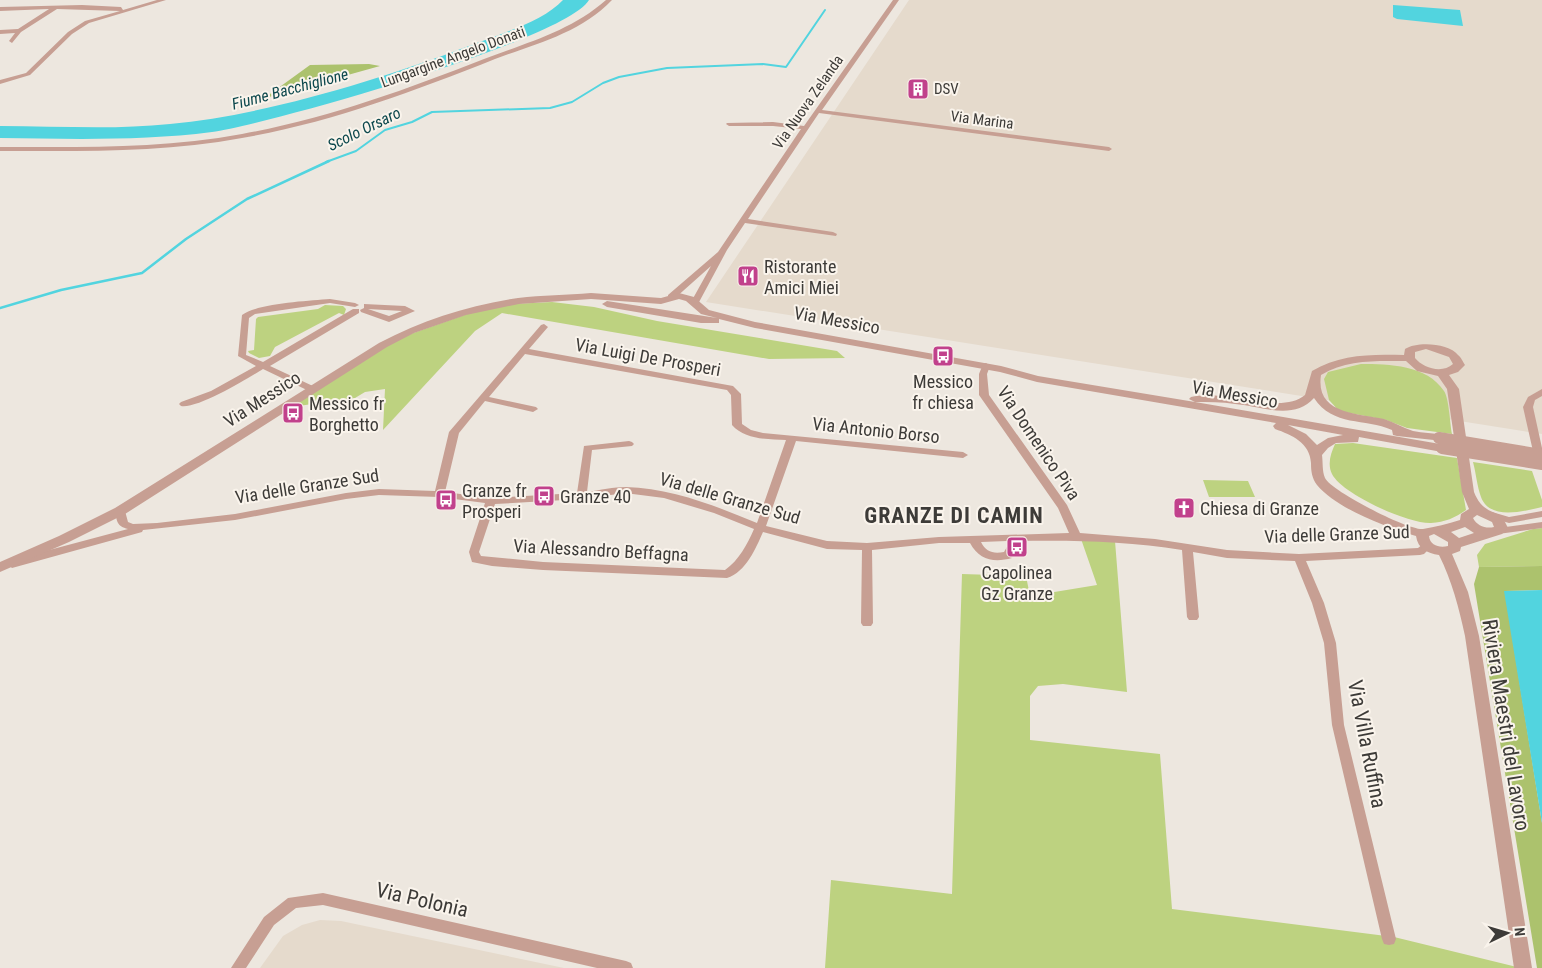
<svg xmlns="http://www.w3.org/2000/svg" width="1542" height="968" font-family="'Roboto Condensed',sans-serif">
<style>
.built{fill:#e5dacc}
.green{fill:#bdd280}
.forest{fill:#acc26d}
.water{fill:#52d4df}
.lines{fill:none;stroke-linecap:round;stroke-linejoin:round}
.stream-far1{stroke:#52d4df;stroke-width:2}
.stream{stroke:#52d4df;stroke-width:2.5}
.minor{fill:#c79f93;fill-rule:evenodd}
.tertiary{fill:#c79f93;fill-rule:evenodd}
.tertiary-bridge{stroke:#c79f93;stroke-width:12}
.labels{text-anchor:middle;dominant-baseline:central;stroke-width:4;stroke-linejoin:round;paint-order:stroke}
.far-street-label{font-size:15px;fill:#3d3b38;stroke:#faf4ec}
.far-poi-label{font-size:15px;fill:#3d3b38;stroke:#faf4ec;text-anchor:start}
.far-water-label{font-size:16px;font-style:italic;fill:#0d484d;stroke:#faf4ec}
.poi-label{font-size:18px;fill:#3d3b38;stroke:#faf4ec;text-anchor:start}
.street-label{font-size:18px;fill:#3d3b38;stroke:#faf4ec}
.near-street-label{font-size:21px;fill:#3d3b38;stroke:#faf4ec}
.district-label{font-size:22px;font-weight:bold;letter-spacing:1px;fill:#3d3b38;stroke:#faf4ec}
</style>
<rect width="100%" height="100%" fill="#ede7df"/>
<path class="built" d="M 909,0 L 1542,0 L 1542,434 L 706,302 Z
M 320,920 L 341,921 L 564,968 L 260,968 L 283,936 L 302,925 Z"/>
<path class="green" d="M 552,302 L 594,307 L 657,321 L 837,351 L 845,358 L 769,359 L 502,313 L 475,331 L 383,430 L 385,389 L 365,392 L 355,398 L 277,409 L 382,344 L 493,305 Z
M 325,305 L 343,306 L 346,309 L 344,315 L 339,313 L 275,347 L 270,356 L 259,358 L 249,353 L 248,351 L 254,350 L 256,319 L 258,317 L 318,309 Z
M 1361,364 C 1389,364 1427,365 1444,391 C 1449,398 1450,424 1452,434 L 1407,428 L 1386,420 L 1339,411 L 1329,400 L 1324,379 L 1328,372 Z
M 1353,443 L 1457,458 L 1466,510 C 1455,518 1445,522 1431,523 C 1408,524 1342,494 1332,474 C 1327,464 1331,453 1335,444 Z
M 1473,462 L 1532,471 L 1542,500 L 1542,507 C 1524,511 1490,521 1481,497 C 1477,486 1476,473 1473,462 Z
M 1203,480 L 1248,481 L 1255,497 L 1209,497 Z
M 1542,528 L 1542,566 L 1479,567 L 1477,555 L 1485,544 L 1533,529 Z
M 1080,536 L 1115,541 L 1127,692 L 1063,684 L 1038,686 L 1030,696 L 1030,740 L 1160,754 L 1172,909 L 1394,937 L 1521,968 L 825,968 L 831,880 L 952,894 L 962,574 L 1026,576 L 1030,596 L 1097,585 Z"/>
<path class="forest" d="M 369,64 L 380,66 L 269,97 L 270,94 L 310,65 Z
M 1542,566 L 1542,590 L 1505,591 L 1542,823 L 1542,968 L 1537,968 L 1474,584 L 1479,567 Z"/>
<path class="water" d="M 563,0 L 589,0 C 565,40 269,124 212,132 C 143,141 70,139 0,138 L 0,126 C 56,126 114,130 170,124 C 266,115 378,80 469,46 C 497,35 543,22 563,0 Z
M 1393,5 L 1460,10 L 1463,26 L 1397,19 L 1393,17 Z
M 1542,590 L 1542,823 L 1504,591 Z"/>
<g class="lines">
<path class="stream-far1" d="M 326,162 L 356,151 L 385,130 L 412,122 L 432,112 L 550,108 L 572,102 L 603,83 L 619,77 L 667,68 L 763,64 L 786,67 L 825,10"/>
<path class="stream" d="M 0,308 L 61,290 L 142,273 L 186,239 L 247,199 L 329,161"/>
<path class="minor" d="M 157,0 L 166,0 L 89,23 L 72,34 L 30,75 L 0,84 L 0,80 L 26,73 L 68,32 L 85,21 L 120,11 L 57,9 L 21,32 L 12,43 L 9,41 L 15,33 L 0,34 L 0,30 L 18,29 L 49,9 L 0,11 L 0,7 L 82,5 L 121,7 L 123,10 Z
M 606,0 L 612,0 C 581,33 535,44 495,59 C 412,92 329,123 242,138 C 162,153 81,151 0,151 L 0,147 C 81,147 162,149 242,134 C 325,119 405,90 484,59 C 526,43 571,31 606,0 Z
M 893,0 L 899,0 L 822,110 L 1109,147 L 1112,149 L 1109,151 L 819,113 L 748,219 L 833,232 L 837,234 L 836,236 L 745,223 L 727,250 L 698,304 L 695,304 L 691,302 L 711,266 L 674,299 L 668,299 L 668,295 L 718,252 L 801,129 L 773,126 L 729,126 L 726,124 L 727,123 L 773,122 L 804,126 Z
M 330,299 L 355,303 L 359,305 L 355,307 L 330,303 L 262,313 L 255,314 L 249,318 L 246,355 L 263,362 L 353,309 L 359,309 L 359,313 L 270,366 L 315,387 L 317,389 L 315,391 L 309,391 L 263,369 C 247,379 198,409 181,406 L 179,404 L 181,402 L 211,391 L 256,366 L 238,356 L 242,315 C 259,303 307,301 330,299 Z
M 364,304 L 405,306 L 415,311 L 389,322 L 361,312 L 360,310 L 364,308 ZM 368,309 L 402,311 L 389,316 Z
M 544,324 L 548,327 L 529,349 L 733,386 L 741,394 L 742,424 L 751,430 L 763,433 L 963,452 L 968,455 L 963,458 L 796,441 L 766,526 L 827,541 L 867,543 L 939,537 L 1069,533 L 1058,508 L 979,395 L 979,374 L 983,364 L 986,363 L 990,366 L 987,374 L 989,395 L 1067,505 L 1080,533 L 1155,539 L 1227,550 L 1299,554 L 1418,548 L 1423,544 L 1431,544 L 1432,546 L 1424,554 L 1420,555 L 1306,561 L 1324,603 L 1336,643 L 1344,725 L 1396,939 L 1394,944 L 1389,945 L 1384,944 L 1382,939 L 1332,725 L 1324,643 L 1312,603 L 1295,561 L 1227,558 L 1193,552 L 1199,617 L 1197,620 L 1189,620 L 1187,617 L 1182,550 C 1127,541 1073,540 1017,541 L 1018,545 L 1012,558 C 994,563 979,560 970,543 L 939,543 L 872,550 L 873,623 L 871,626 L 863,626 L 861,623 L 862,550 L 827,549 L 763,532 C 756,548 746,572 727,578 L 543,570 L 492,566 L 472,562 L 469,552 L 485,503 L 439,497 L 379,495 L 346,499 L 235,520 L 143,530 L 142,532 L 12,568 L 7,564 L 8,561 L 128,529 C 117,526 117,522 115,511 L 120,508 L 125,511 L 128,522 L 133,524 L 157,523 L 235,514 L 346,493 L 379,489 L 435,491 L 449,432 L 541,325 ZM 525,354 L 727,390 L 731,395 L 732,425 C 745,440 768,439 786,440 L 757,523 C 716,506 671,488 626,487 C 614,487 600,490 587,492 L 592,450 L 632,446 L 634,444 L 632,442 L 629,441 L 584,446 L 577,493 L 491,498 L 445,492 L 459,433 L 485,401 L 533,412 L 538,409 L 536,407 L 489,397 ZM 625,493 L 664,498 L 714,513 L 754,529 C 747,545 739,560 725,570 L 543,562 L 481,556 L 479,552 L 495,504 L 582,499 ZM 1007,541 L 1008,545 L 1004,552 C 993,554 986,552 981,542 Z
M 1542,389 L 1542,396 L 1535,400 L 1533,407 L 1542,448 L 1542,462 L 1540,463 L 1535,460 L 1523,407 L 1528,397 Z
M 1542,511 L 1542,517 L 1509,523 L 1488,517 L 1487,515 L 1492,512 L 1509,517 Z
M 1542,522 L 1542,528 L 1498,534 L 1493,531 L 1498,528 Z
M 323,893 L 626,961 L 631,963 L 633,968 L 597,968 L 323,905 L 296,908 L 274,925 L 246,968 L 231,968 L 264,917 L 288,898 Z"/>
<path class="tertiary" d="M 591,293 L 661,298 L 679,293 L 694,297 L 709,310 L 755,322 L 1001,366 L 1038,376 L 1195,402 L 1189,399 L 1191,397 C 1225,388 1280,416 1305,395 L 1312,371 C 1340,354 1372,354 1404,355 L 1405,349 C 1417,341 1449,343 1458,355 C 1461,357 1463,362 1465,365 L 1458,372 L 1449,375 L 1459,389 L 1474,492 C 1480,507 1487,510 1502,516 L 1508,528 L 1502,534 L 1461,547 L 1460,551 L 1452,554 L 1468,592 L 1479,636 L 1532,968 L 1514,968 L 1465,636 C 1459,608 1452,581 1439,555 C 1427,553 1418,549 1416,536 C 1386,527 1337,509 1317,485 C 1312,478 1311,472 1311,463 C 1310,443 1292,435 1275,429 L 1273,426 L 1276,423 L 1037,382 L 1000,372 L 755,328 L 719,319 L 719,323 L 701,323 L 607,307 L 602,304 L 607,301 L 717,318 L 701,314 L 686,301 L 679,299 L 661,304 L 591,299 L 519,304 L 466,315 L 414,333 L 387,347 L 125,514 L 69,542 L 0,572 L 0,562 L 59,536 L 115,508 L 379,343 C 423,320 469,305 518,298 C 542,295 567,295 591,293 ZM 1426,349 L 1449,357 L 1453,364 C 1442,374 1423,368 1415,358 L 1415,352 ZM 1406,361 L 1417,371 L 1438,376 L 1447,389 L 1462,492 L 1469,509 L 1461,514 L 1460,520 C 1448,524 1435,527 1423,529 C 1409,531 1331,491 1325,478 C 1322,471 1323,462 1322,455 L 1328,448 L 1336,443 L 1358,442 L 1359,437 L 1442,452 L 1448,448 L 1446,445 L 1195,402 C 1208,402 1222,402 1235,404 C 1260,406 1294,421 1314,398 C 1333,427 1365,418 1392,430 L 1393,435 L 1397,436 L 1443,441 L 1445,438 L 1443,435 C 1433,433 1423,433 1413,431 C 1403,428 1394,422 1384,419 C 1357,413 1315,414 1321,375 C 1347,359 1377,361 1406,361 ZM 1288,425 L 1343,435 L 1328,438 L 1317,445 L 1306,434 ZM 1477,515 L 1492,522 L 1494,527 C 1486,529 1477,526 1473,518 ZM 1465,527 L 1474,533 L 1459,538 L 1451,532 ZM 1434,534 L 1448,542 L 1448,546 C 1440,548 1430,546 1429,536 Z"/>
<path class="tertiary-bridge" d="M 1439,438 L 1542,455
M 1442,448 L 1542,464"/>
</g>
<defs>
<g id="building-square" transform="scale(1.125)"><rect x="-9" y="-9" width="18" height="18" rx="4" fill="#c1418c" stroke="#faf4ec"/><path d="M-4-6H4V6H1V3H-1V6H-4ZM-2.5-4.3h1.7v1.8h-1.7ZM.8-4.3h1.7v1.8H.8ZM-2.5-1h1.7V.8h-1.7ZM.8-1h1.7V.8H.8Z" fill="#fff"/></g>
<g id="restaurant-square" transform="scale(1.125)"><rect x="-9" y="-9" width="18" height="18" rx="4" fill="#c1418c" stroke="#faf4ec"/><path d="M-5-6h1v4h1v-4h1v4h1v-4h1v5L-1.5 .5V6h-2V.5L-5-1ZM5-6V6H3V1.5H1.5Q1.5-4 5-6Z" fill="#fff"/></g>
<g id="bus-square" transform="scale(1.125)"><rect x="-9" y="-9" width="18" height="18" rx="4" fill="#c1418c" stroke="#faf4ec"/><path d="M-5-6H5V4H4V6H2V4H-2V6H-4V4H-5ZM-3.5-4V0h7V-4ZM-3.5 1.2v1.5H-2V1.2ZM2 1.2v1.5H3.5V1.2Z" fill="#fff"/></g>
<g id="church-square" transform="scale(1.125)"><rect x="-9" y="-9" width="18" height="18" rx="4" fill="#c1418c" stroke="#faf4ec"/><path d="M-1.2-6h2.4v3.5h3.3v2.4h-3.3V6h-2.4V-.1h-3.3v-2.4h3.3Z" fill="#fff"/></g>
</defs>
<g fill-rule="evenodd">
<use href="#building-square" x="918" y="89"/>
<use href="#restaurant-square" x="748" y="276"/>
<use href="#bus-square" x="943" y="356"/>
<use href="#bus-square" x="293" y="413"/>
<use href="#bus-square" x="544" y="496"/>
<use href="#bus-square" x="446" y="500"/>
<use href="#church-square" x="1184" y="508"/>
<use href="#bus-square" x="1017" y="547"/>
</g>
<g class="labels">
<g class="far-street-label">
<text transform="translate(453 57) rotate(-20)">Lungargine Angelo Donati</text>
<text transform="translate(808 102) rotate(-55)">Via Nuova Zelanda</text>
<text transform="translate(982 120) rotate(7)">Via Marina</text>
</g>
<g class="far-poi-label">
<text x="934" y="89">DSV</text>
</g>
<g class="far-water-label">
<text transform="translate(290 89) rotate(-15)">Fiume Bacchiglione</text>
<text transform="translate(364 129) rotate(-26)">Scolo Orsaro</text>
</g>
<g class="poi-label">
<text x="764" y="266">Ristorante<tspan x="764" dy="21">Amici Miei</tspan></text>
<text x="943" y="381" text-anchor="middle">Messico<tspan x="943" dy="21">fr chiesa</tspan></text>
<text x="309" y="403">Messico fr<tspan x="309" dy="21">Borghetto</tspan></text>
<text x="462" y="490">Granze fr<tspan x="462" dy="21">Prosperi</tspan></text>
<text x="560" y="496">Granze 40</text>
<text x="1200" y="508">Chiesa di Granze</text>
<text x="1017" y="572" text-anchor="middle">Capolinea<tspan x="1017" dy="21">Gz Granze</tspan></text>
</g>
<g class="street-label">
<text transform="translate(837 320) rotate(10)">Via Messico</text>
<text transform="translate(648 357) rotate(10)">Via Luigi De Prosperi</text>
<text transform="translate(1235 394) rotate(10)">Via Messico</text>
<text transform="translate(262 399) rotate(-33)">Via Messico</text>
<text transform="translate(876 430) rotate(6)">Via Antonio Borso</text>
<text transform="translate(1039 443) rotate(56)">Via Domenico Piva</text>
<text transform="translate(307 486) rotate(-9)">Via delle Granze Sud</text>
<text transform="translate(730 498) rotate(16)">Via delle Granze Sud</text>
<text transform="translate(1337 534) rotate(-2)">Via delle Granze Sud</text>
<text transform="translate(601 550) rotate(3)">Via Alessandro Beffagna</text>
</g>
<g class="near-street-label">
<text transform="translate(1506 725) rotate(81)">Riviera Maestri del Lavoro</text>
<text transform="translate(1367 744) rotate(79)">Via Villa Ruffina</text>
<text transform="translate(422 900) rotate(13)">Via Polonia</text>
</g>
<g class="district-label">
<text x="954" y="515">GRANZE DI CAMIN</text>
</g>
</g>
<g transform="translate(1507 933) rotate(85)" stroke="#faf4ec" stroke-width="4" paint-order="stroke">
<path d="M0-4L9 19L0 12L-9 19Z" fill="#3d3b38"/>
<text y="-8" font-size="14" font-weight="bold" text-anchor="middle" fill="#3d3b38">N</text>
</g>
</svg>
